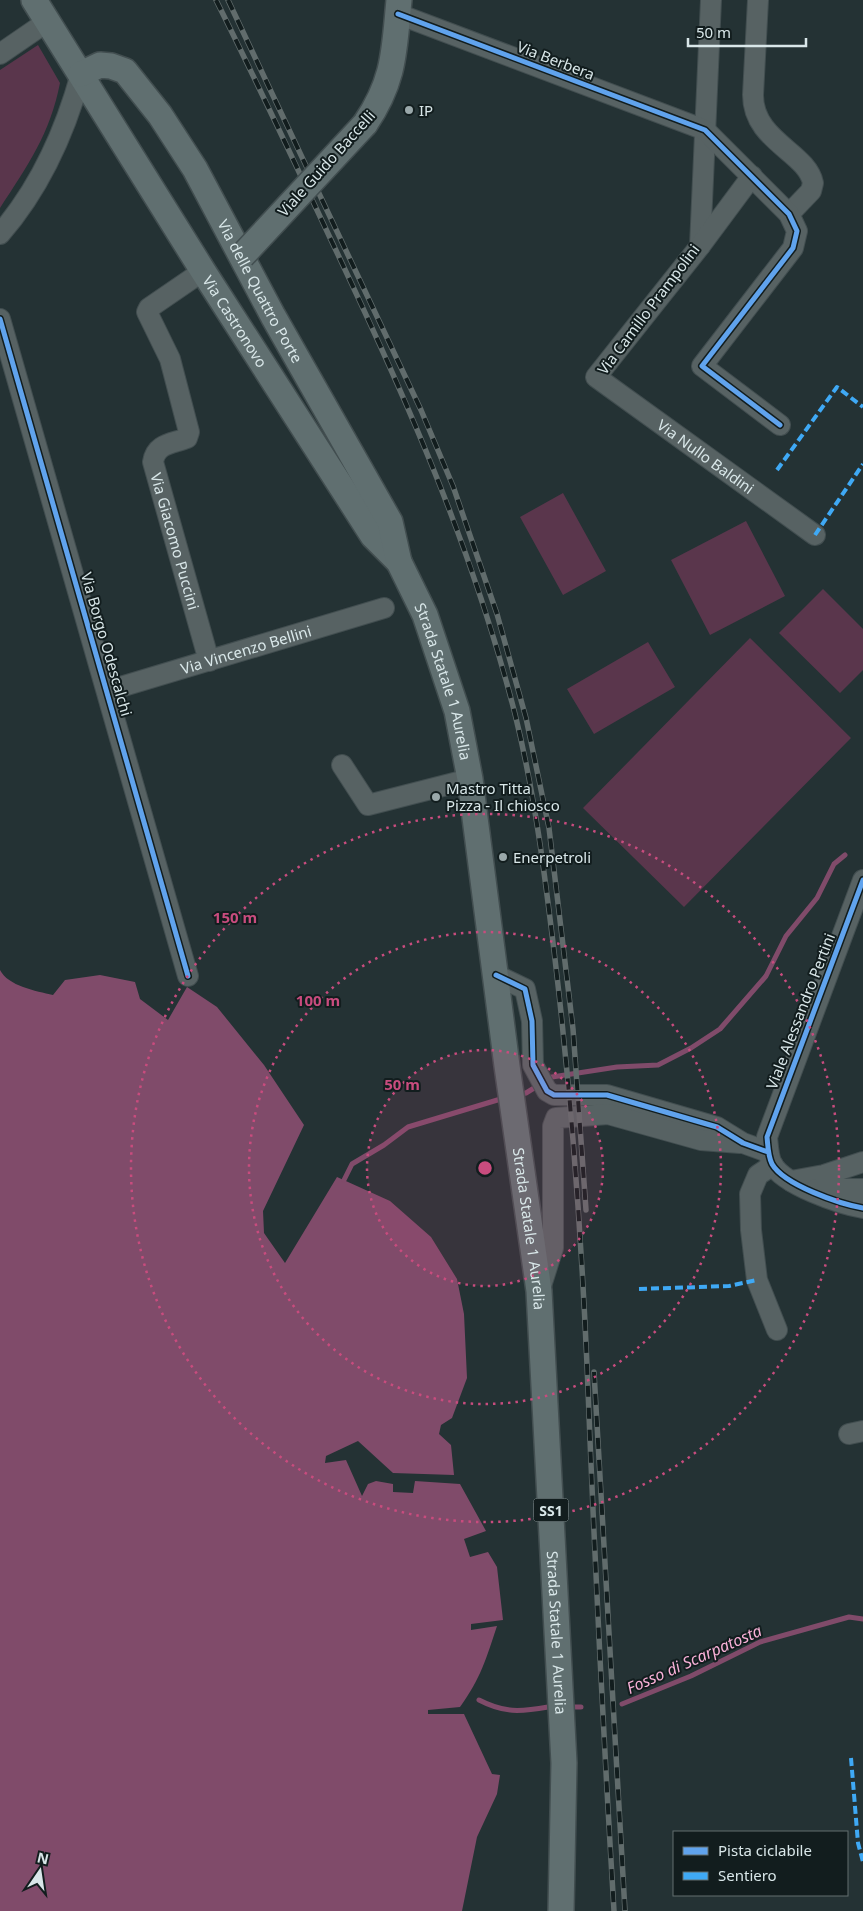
<svg xmlns="http://www.w3.org/2000/svg" width="863" height="1911" font-family="'Noto Sans',sans-serif">
<style>
.green{fill:#5a364c}
.water{fill:#804b6a}
.lines{fill:none;stroke-linecap:round;stroke-linejoin:round}
.stream{stroke:#804b6a;stroke-width:5}
.minor-casing{stroke:#424e50;stroke-width:22}
.major-casing{stroke:#424e50;stroke-width:28}
.minor{stroke:#576263;stroke-width:20}
.major{stroke:#606f70;stroke-width:25}
.rail-casing{stroke:#616c6c;stroke-width:5.5}
.rail{stroke:#121d1e;stroke-width:4;stroke-dasharray:11;stroke-linecap:butt}
.major-bridge-casing{stroke:#424e50;stroke-width:28;stroke-linecap:butt}
.major-bridge{stroke:#606f70;stroke-width:25}
.quiet{stroke:#3fa9f5;stroke-width:4;stroke-dasharray:8 4;stroke-linecap:butt}
.cycleway-casing{stroke:#121d1e;stroke-width:8}
.cycleway{stroke:#60a3ed;stroke-width:5}
.ring{fill:none;stroke:#c84c7e;stroke-width:2.5;stroke-dasharray:2.5 5}
.poi-dot{fill:#9aa8aa;stroke:#121d1e;stroke-width:2}
.labels{text-anchor:middle;dominant-baseline:central;stroke-width:4;stroke-linejoin:round;paint-order:stroke}
.shield{fill:#121d1e;stroke:#9daaac;stroke-width:1}
.shield-label{font-size:14px;font-weight:bold;fill:#d9e7e9}
.street-label{font-size:15px;fill:#d9e7e9;stroke:#121d1e}
.poi-label{font-size:15px;fill:#d9e7e9;stroke:#121d1e;text-anchor:start}
.water-label{font-size:16px;font-style:italic;fill:#f8b0d7;stroke:#121d1e}
.centre{fill:#c84c7e;stroke:#121d1e;stroke-width:2.5}
.ring-label{font-size:15px;text-anchor:middle;font-weight:bold;fill:#c84c7e;stroke:#121d1e;stroke-width:4;stroke-linejoin:round;paint-order:stroke}
</style>
<rect width="100%" height="100%" fill="#243234"/>
<path class="green" d="M 38,45 L 60,83 C 50,134 28,165 0,208 L 0,70 Z
M 563,493 L 606,571 L 563,595 L 520,517 Z
M 746,521 L 785,596 L 710,635 L 671,560 Z
M 823,589 L 863,629 L 863,670 L 840,693 L 779,633 Z
M 750,638 L 851,738 L 684,907 L 583,808 Z
M 648,642 L 675,687 L 594,734 L 567,689 Z"/>
<path class="water" d="M 0,970 C 8,986 36,991 53,995 L 65,980 L 100,975 L 135,982 L 140,999 L 168,1020 L 187,987 L 217,1007 L 264,1065 L 304,1125 L 263,1211 L 264,1233 L 285,1263 L 337,1177 L 390,1201 L 431,1237 L 457,1279 L 464,1314 L 467,1378 L 452,1418 L 441,1425 L 439,1434 L 451,1445 L 454,1475 L 393,1473 L 358,1441 L 326,1456 L 325,1463 L 346,1460 L 362,1496 L 368,1484 L 376,1481 L 393,1484 L 393,1492 L 413,1493 L 415,1481 L 460,1484 L 486,1531 L 464,1539 L 470,1557 L 488,1552 L 497,1567 L 503,1620 L 471,1624 L 471,1630 L 497,1626 C 486,1659 481,1678 460,1707 L 428,1710 L 428,1714 L 464,1714 L 492,1774 L 500,1775 L 497,1794 L 477,1837 L 462,1911 L 0,1911 Z"/>
<g class="lines">
<path class="stream" d="M 546,1080 L 552,1077 L 617,1067 L 658,1065 L 691,1048 L 720,1029 L 766,976 L 786,936 L 817,898 L 834,864 L 845,855
M 517,1095 L 526,1093 L 539,1085
M 344,1180 L 352,1164 L 384,1145 L 408,1127 L 504,1098
M 479,1700 C 504,1713 520,1712 548,1707
M 622,1704 L 691,1676 L 760,1642 L 849,1617 L 863,1619
M 573,1707 L 581,1707"/>
<g class="minor-casing">
<g id="minor">
<path id="s1" d="M 711,0 L 700,246 L 596,377 L 815,535"/>
<path d="M 758,0 L 753,95 C 753,141 807,152 813,183 L 811,191 L 789,214"/>
<path d="M 398,14 L 705,130 L 789,214 L 797,231 L 793,248 L 702,366 L 780,425"/>
<path d="M 0,54 L 48,21"/>
<path d="M 0,234 C 40,188 65,132 81,74"/>
<path d="M 700,246 L 752,176"/>
<path id="s2" d="M 203,271 L 149,308 L 147,312 L 170,359 L 189,432 L 187,438 C 172,444 156,443 153,462 L 209,661"/>
<path d="M 0,319 L 188,976"/>
<path id="s3" d="M 107,691 L 384,608"/>
<path d="M 342,765 L 368,805 L 470,779"/>
<path d="M 863,880 L 767,1137 C 768,1146 768,1156 772,1164 C 784,1185 840,1204 863,1208"/>
<path d="M 496,975 L 525,989 L 532,1021 L 533,1065 L 547,1091 L 554,1095 L 607,1095 L 717,1127 L 743,1143 L 768,1152"/>
<path d="M 773,1165 L 758,1175 L 750,1194 L 751,1230 L 757,1280 L 777,1330"/>
<path d="M 791,1181 L 824,1175 L 863,1162"/>
<path d="M 816,1189 L 863,1189"/>
<path d="M 540,1289 L 553,1248 L 553,1126 L 556,1118 L 608,1114 L 701,1140 L 740,1143"/>
<path d="M 849,1434 L 863,1431"/>
</g>
</g>
<g class="major-casing">
<g id="major">
<path id="s4" d="M 34,0 L 203,271 L 373,536 L 399,562"/>
<path id="s5" d="M 81,74 L 100,65 L 111,66 L 125,71 L 160,115 L 195,169 L 273,316 L 390,522 L 399,562 L 425,615 L 457,711 L 470,779 L 507,1066 L 539,1291 L 564,1763 L 561,1911"/>
<path d="M 365,124 C 395,80 394,51 399,0"/>
</g>
</g>
<use href="#minor" class="minor"/>
<use href="#major" class="major"/>
<g class="rail-casing">
<path id="rail" d="M 216,0 C 256,80 294,161 332,242 C 406,398 472,546 515,714 C 535,795 545,876 555,959 C 571,1094 581,1229 587,1365 C 594,1547 603,1729 614,1911
M 228,0 L 421,410 L 453,486 L 497,614 L 526,718 L 549,828 L 573,1029 L 586,1210
M 594,1372 L 625,1911"/>
</g>
<use href="#rail" class="rail"/>
<g class="major-bridge-casing">
<path id="major-bridge" d="M 242,256 L 365,124"/>
</g>
<use href="#major-bridge" class="major-bridge"/>
<path class="quiet" d="M 777,470 L 837,387 L 863,407
M 815,535 L 863,464
M 639,1289 L 729,1286 L 757,1280
M 851,1758 L 858,1843 L 863,1862"/>
<g class="cycleway-casing">
<path id="cycleway" d="M 398,14 L 705,130 L 789,214 L 797,231 L 793,248 L 702,366 L 780,425
M 0,319 L 188,976
M 863,880 L 767,1137 C 768,1146 768,1156 772,1164 C 784,1185 840,1204 863,1208
M 496,975 L 525,989 L 532,1021 L 533,1065 L 547,1091 L 554,1095 L 607,1095 L 717,1127 L 743,1143 L 768,1152"/>
</g>
<use href="#cycleway" class="cycleway"/>
</g>
<circle cx="485" cy="1168" r="118" fill="#c84c7e" fill-opacity=".12"/>
<g class="ring">
<circle cx="485" cy="1168" r="118"/>
<circle cx="485" cy="1168" r="236"/>
<circle cx="485" cy="1168" r="354"/>
</g>
<g class="poi-dot">
<circle cx="409" cy="110" r="5"/>
<circle cx="436" cy="797" r="5"/>
<circle cx="503" cy="857" r="5"/>
</g>
<g class="labels">
<rect class="shield" x="533.5" y="1498.5" width="35" height="23" rx="4"/>
<g class="shield-label">
<text x="551" y="1510">SS1</text>
</g>
<g class="street-label">
<text transform="translate(556 60) rotate(21)">Via Berbera</text>
<text transform="translate(326 163) rotate(-48)">Viale Guido Baccelli</text>
<text stroke="none"><textPath href="#s5" startOffset="306">Via delle Quattro Porte</textPath></text>
<text transform="translate(648 309) rotate(-53)">Via Camillo Prampolini</text>
<text stroke="none"><textPath href="#s4" startOffset="379">Via Castronovo</textPath></text>
<text stroke="none"><textPath href="#s1" startOffset="549">Via Nullo Baldini</textPath></text>
<text stroke="none"><textPath href="#s2" startOffset="331">Via Giacomo Puccini</textPath></text>
<text transform="translate(107 644) rotate(74)">Via Borgo Odescalchi</text>
<text stroke="none"><textPath href="#s3" startOffset="145">Via Vincenzo Bellini</textPath></text>
<text stroke="none"><textPath href="#s5" startOffset="740">Strada Statale 1 Aurelia</textPath></text>
<text transform="translate(800 1011) rotate(-69)">Viale Alessandro Pertini</text>
<text stroke="none"><textPath href="#s5" startOffset="1295">Strada Statale 1 Aurelia</textPath></text>
<text stroke="none"><textPath href="#s5" startOffset="1700">Strada Statale 1 Aurelia</textPath></text>
</g>
<g class="poi-label">
<text x="419" y="110">IP</text>
<text x="446" y="788">Mastro Titta<tspan x="446" dy="17">Pizza - Il chiosco</tspan></text>
<text x="513" y="857">Enerpetroli</text>
</g>
<g class="water-label">
<text transform="translate(694 1659) rotate(-24)">Fosso di Scarpatosta</text>
</g>
</g>
<circle cx="485" cy="1168" r="8" class="centre"/>
<g class="ring-label">
<text x="235" y="923">150 m</text>
<text x="318" y="1006">100 m</text>
<text x="402" y="1090">50 m</text>
</g>
<rect x="673" y="1831" width="175" height="65" fill="#121d1e" stroke="#626e6f"/>
<rect x="683" y="1847" width="25" height="8" fill="#60a3ed" stroke="#626e6f"/>
<text x="718" y="1856" font-size="15" fill="#d9e7e9">Pista ciclabile</text>
<rect x="683" y="1872" width="25" height="8" fill="#3fa9f5" stroke="#626e6f"/>
<text x="718" y="1881" font-size="15" fill="#d9e7e9">Sentiero</text>
<g transform="translate(40 1871) rotate(13)" stroke="#121d1e" stroke-width="4" paint-order="stroke">
<path d="M0-4L9 19L0 12L-9 19Z" fill="#d9e7e9"/>
<text y="-8" font-size="14" font-weight="bold" text-anchor="middle" fill="#d9e7e9">N</text>
</g>
<path d="M688 38v8h118v-8" fill="none" stroke="#d9e7e9" stroke-width="2.5"/>
<text x="696" y="38" font-size="15" fill="#d9e7e9" stroke="#121d1e" stroke-width="4" paint-order="stroke">50 m</text>
</svg>
